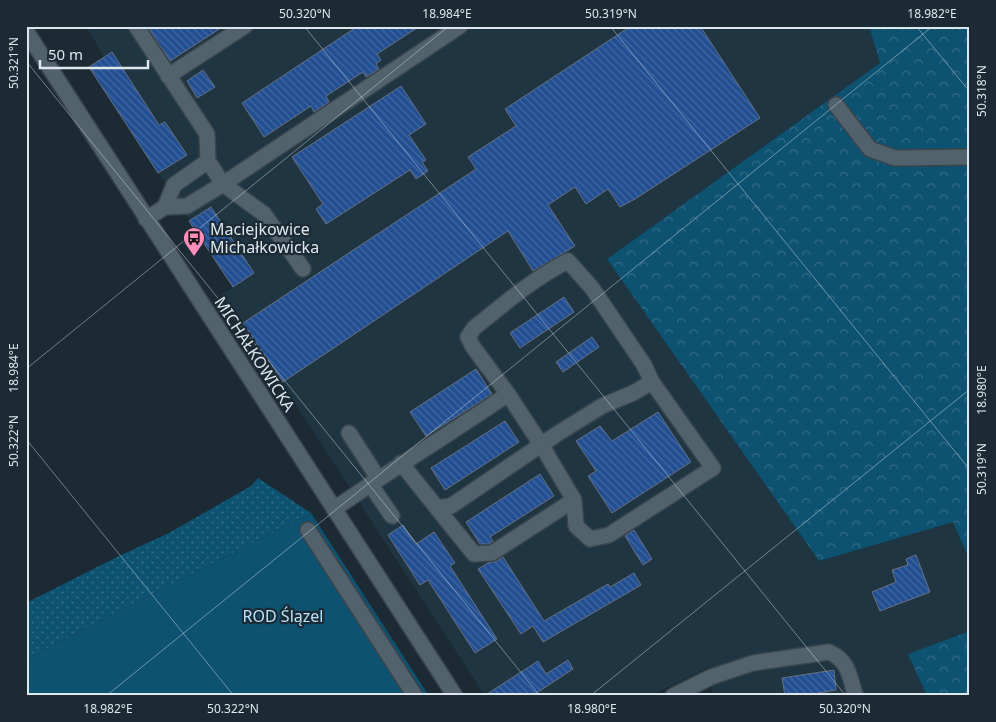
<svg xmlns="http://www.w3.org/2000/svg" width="996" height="722" font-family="'Noto Sans',sans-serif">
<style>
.built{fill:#1f3541}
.grass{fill:url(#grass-dots)}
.forest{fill:url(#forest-crowns)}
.garden{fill:#0e5271}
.building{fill:url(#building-back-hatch);stroke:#67707f}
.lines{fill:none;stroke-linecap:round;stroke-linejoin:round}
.minor-casing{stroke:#39454d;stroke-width:18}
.minor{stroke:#51626c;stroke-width:15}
.ticks{fill:none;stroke:#dde7ed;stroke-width:1;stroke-opacity:0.45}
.labels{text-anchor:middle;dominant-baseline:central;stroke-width:4.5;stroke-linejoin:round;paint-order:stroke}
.poi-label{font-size:16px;fill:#dde7ed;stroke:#1b2a33;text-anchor:start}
.street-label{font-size:16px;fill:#dde7ed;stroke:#1b2a33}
.park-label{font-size:16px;fill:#b5e3fe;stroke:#1b2a33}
.neatline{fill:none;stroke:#dde7ed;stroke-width:2}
.ticks-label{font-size:12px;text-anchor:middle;fill:#dde7ed}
</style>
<defs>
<pattern id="grass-dots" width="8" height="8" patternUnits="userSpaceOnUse" patternTransform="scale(1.25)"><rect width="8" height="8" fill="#0e5271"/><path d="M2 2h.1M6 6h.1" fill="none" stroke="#316b86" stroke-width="1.8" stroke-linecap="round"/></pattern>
<pattern id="forest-crowns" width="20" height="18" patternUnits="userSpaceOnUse" patternTransform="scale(1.25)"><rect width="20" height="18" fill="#0e5271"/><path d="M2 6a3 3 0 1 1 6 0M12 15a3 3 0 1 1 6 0" fill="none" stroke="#316b86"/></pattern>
<pattern id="building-back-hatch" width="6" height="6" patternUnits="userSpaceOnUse" patternTransform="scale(1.25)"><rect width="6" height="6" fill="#224e92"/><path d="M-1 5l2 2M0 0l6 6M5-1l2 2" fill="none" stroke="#4268a2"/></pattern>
</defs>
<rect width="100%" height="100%" fill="#1b2a33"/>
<path class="built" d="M 86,26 L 869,26 L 880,63 L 607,259 L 819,561 L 953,521 L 970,561 L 970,631 L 909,654 L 927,696 L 712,696 L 711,666 L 650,696 L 485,696 L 294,402 L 289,401 L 280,388 L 220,295 L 233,287 L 89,67 L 104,57 Z"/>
<path class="grass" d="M 258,478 L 311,513 L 26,659 L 26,603 L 121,555 L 169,533 L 251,486 Z"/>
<path class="forest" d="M 869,26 L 970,26 L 970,561 L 953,522 L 819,561 L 607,259 L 880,63 Z
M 970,631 L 970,696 L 927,696 L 908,654 Z"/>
<path class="garden" d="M 311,513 L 429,696 L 26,696 L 26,659 Z"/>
<path class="building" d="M 147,26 L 224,26 L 170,61 Z
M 358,26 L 420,26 L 377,54 L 381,60 L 376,64 L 379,69 L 366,77 L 363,72 L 326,96 L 329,102 L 314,112 L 311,106 L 264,137 L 242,103 Z
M 631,26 L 700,26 L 760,118 L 635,199 L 620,207 L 608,189 L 586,204 L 575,187 L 548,205 L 575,246 L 533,271 L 508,231 L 283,382 L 243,323 L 476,169 L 468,157 L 516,126 L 505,109 Z
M 112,52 L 159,125 L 165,122 L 187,155 L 158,173 L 89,67 Z
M 203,70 L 215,87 L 197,98 L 187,81 Z
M 401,86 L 426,124 L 409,135 L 426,160 L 422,162 L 428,171 L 416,179 L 410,170 L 326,224 L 316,209 L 323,204 L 292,157 Z
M 211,207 L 254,273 L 233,287 L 189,221 Z
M 564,297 L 574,312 L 520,348 L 510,333 Z
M 592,337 L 599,347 L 563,372 L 556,362 Z
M 476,369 L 492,394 L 426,436 L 410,412 Z
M 658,412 L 691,462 L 612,513 L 588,476 L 596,471 L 576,441 L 600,426 L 612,441 Z
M 505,421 L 519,442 L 445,490 L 431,468 Z
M 540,474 L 554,496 L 490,537 L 493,541 L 489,544 L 480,544 L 466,522 Z
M 403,525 L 416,544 L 434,532 L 455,563 L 450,566 L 497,639 L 475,653 L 428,580 L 420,585 L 388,535 Z
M 634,530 L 652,559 L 643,565 L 625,536 Z
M 916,555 L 930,592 L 880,611 L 872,592 L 896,582 L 892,570 L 908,565 L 906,559 Z
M 503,557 L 544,621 L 608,584 L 610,587 L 634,573 L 641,585 L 543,642 L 533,626 L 521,634 L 478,569 L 488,563 L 497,561 Z
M 568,660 L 573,669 L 532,696 L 484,696 L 538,661 L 546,674 Z
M 834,670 L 836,690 L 802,696 L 785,696 L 782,678 Z"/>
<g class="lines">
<g class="minor-casing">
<path id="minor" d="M 136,26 L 207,134 L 208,161 L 223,184 L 264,214 L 303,269
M 26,31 L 455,696
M 168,76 L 245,26
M 836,105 L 870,149 L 895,158 L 970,157
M 165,207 L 174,185 L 208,161
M 146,219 L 165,207 L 187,206 L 223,184 L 460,26
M 568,261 L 592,288 L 644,365 L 652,382 L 713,468 L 609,535 L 590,539 L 576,526 L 574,500 L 542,446 L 508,394 L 473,347 L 468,337 L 474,328 C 504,304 534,278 568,261 Z
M 349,433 L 378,478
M 401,463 L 437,508 L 451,506 L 557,434 L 602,406 L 633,393 L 652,382
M 370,484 L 392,516
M 437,508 L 474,554 L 492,553 L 574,500
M 334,509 C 391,470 451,433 508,394
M 308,530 L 415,696
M 673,696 L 711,677 L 753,663 L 829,652 C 849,661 849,675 855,694"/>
</g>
<use href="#minor" class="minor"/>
</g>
<path class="ticks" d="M 304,26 L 846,696M 610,26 L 970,470M 916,26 L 970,92M 26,61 L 540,696M 26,369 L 449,26M 26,439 L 234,696M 106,696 L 933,26M 590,696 L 970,389"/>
<defs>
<g id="bus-pin" transform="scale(1.125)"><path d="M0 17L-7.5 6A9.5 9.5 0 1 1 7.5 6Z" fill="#ff8eba" stroke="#1b2a33"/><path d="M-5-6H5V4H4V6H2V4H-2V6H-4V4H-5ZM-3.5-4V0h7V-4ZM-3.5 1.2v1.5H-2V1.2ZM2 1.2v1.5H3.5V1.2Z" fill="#111"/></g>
</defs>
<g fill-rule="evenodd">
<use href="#bus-pin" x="194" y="238"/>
</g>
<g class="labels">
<g class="poi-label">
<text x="210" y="229">Maciejkowice<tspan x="210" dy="18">Michałkowicka</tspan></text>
</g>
<g class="street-label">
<text transform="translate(255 354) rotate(57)">MICHAŁKOWICKA</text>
</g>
<g class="park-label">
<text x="283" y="616">ROD Ślązel</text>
</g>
</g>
<rect width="996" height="722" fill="none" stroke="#1b2a33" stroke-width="55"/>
<path d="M40 60v8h108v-8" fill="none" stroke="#dde7ed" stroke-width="2.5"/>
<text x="48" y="60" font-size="15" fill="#dde7ed" stroke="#1b2a33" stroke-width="4" paint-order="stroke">50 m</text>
<rect x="28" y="28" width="940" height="666" class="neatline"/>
<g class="ticks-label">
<text x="305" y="18">50.320°N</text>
<text x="447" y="18">18.984°E</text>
<text x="611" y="18">50.319°N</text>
<text x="932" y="18">18.982°E</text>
<text transform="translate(14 63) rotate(-90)" y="4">50.321°N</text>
<text transform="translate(982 91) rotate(-90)" y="4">50.318°N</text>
<text transform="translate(14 368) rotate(-90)" y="4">18.984°E</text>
<text transform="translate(982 390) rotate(-90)" y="4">18.980°E</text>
<text transform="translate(14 441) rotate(-90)" y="4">50.322°N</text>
<text transform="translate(982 469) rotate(-90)" y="4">50.319°N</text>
<text x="108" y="713">18.982°E</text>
<text x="233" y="713">50.322°N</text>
<text x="592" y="713">18.980°E</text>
<text x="845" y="713">50.320°N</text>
</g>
</svg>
